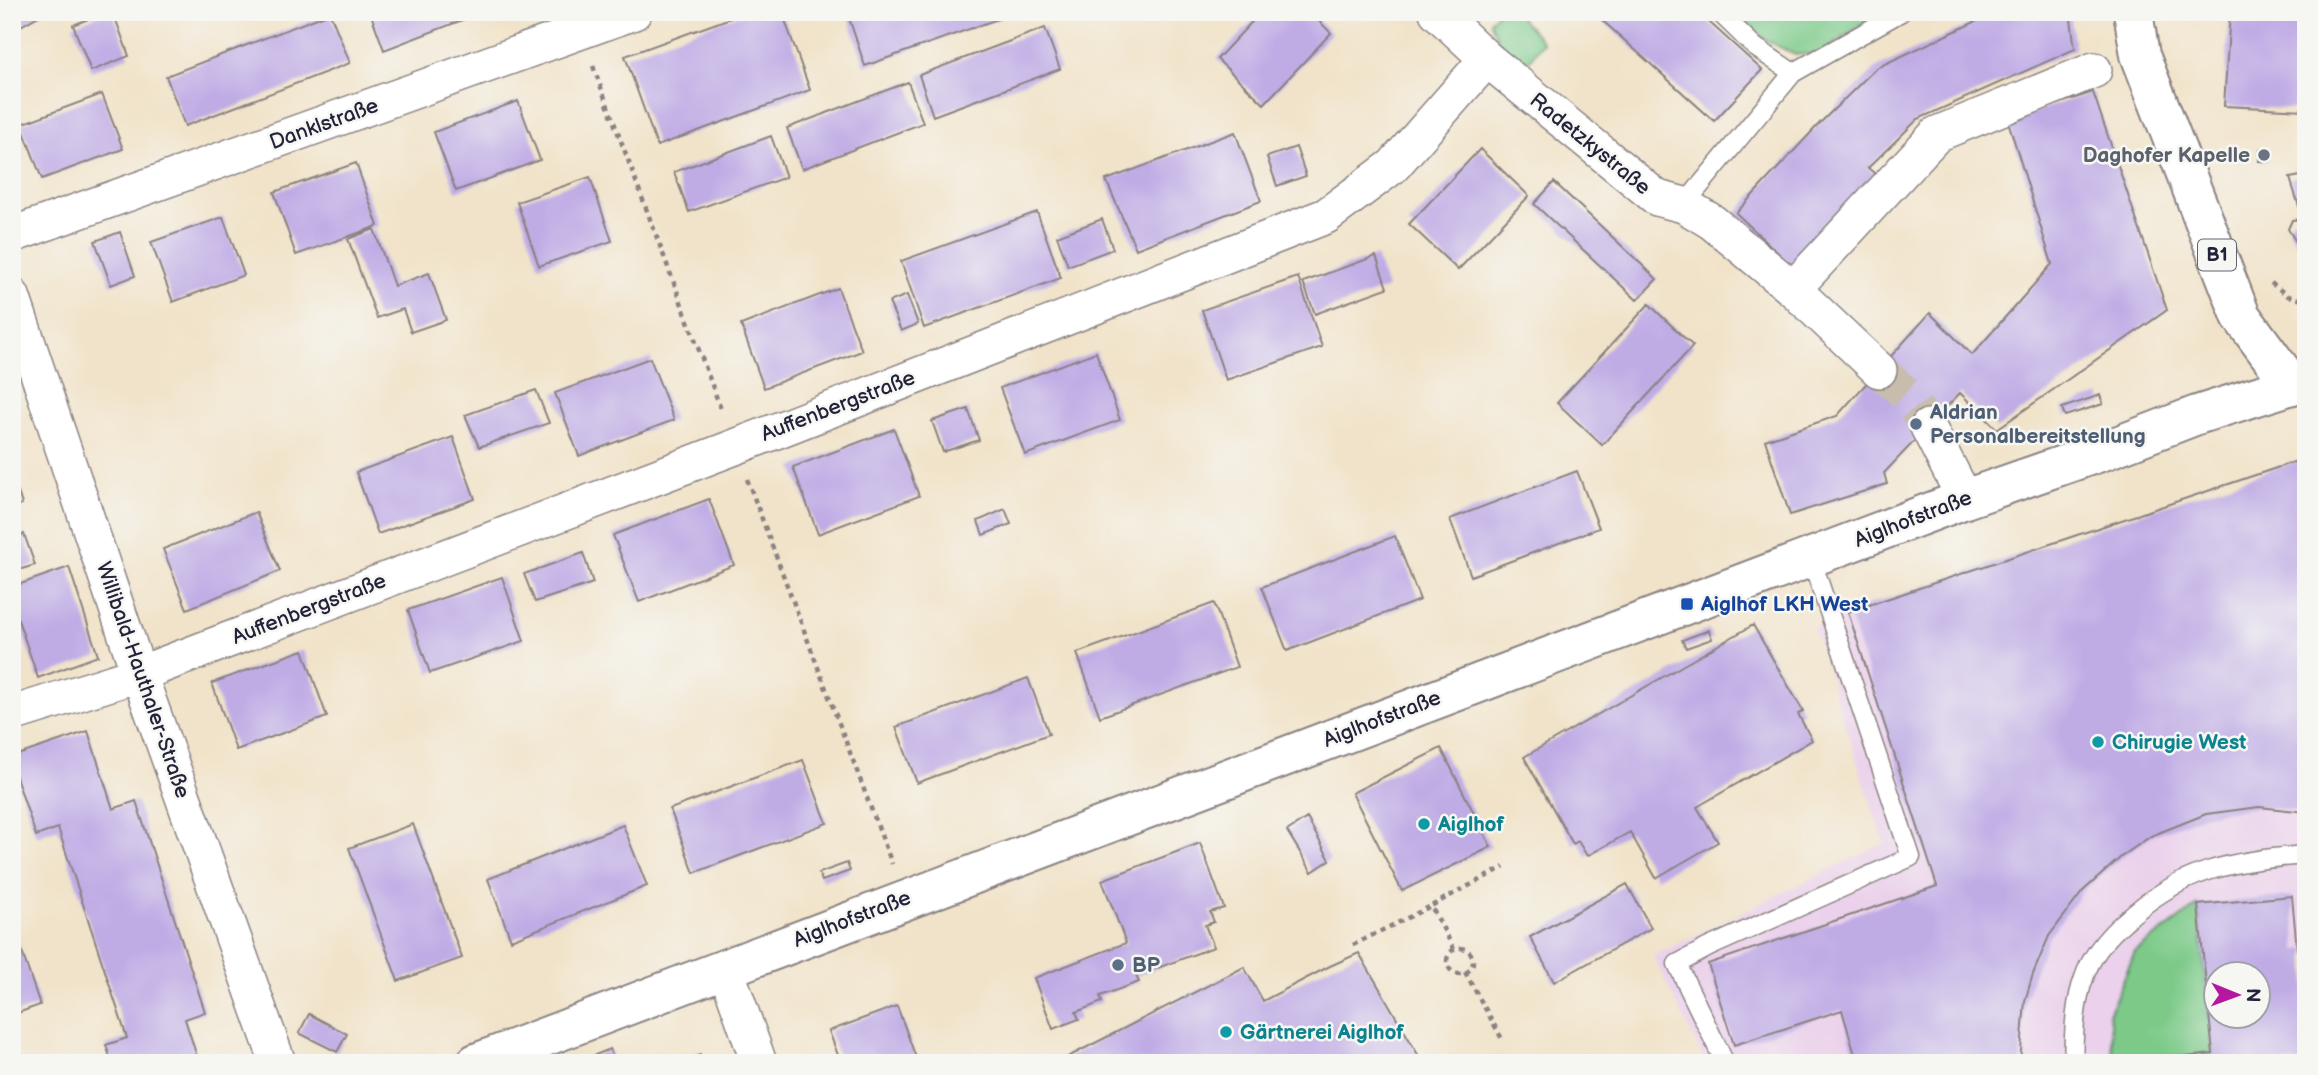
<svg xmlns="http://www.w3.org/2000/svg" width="2318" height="1075" font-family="'Balsamiq Sans',sans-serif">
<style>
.built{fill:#ebd1eb;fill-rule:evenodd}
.green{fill:#7cc988;stroke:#4f7662;stroke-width:2}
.building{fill:#bface5;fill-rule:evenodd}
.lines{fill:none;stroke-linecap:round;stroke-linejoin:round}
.minor-tunnel{stroke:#c8bcad;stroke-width:35;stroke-dasharray:35 18;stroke-linecap:butt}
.service-casing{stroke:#8a8282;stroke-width:21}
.minor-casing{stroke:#8a8282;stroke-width:38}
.tertiary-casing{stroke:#8a8282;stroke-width:42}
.primary-casing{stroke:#8a8282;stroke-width:42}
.path{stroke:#8a8282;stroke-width:4.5;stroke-dasharray:5 5;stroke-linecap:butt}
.service{stroke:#fff;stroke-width:18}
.minor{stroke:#fff;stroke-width:35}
.tertiary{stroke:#fff;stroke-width:38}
.primary{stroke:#fff;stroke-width:38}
.worship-dot{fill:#6b7280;stroke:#f6f6f2;stroke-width:2.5}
.service-dot{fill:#5c6f8a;stroke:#f6f6f2;stroke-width:2.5}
.transit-dot{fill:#1a4fb4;stroke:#f6f6f2;stroke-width:2.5}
.culture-dot{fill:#0f9aa8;stroke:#f6f6f2;stroke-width:2.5}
.labels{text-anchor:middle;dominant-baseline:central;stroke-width:5;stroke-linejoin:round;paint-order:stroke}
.shield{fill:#f6f6f2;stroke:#626272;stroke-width:2}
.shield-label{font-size:19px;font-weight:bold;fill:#22223b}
.street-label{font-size:21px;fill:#22223b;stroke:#f6f6f2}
.worship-label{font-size:21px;font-weight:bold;fill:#5b616d;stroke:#f6f6f2;text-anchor:end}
.service-label{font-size:21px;font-weight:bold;fill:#4e5e75;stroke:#f6f6f2;text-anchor:start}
.transit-label{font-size:21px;font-weight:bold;fill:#164399;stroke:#f6f6f2;text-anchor:start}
.culture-label{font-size:21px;font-weight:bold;fill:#0d838f;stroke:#f6f6f2;text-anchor:start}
</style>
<rect width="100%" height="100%" fill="#f6f6f2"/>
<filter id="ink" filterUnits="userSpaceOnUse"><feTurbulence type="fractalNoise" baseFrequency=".0143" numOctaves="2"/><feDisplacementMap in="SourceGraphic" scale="14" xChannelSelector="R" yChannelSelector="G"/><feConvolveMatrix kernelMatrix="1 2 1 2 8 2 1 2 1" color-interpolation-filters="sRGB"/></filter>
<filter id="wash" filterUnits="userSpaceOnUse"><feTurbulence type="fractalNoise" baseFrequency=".00686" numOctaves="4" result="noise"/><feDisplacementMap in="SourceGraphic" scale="28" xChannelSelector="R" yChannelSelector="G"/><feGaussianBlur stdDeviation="1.57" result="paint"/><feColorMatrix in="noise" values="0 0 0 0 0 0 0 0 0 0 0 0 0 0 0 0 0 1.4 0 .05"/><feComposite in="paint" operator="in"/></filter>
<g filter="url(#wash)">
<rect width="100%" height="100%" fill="#f1e3c9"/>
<path class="built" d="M 2306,459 L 2306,1063 L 1706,1063 L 1653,956 L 1884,843 L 1813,627 ZM 2216,974 L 2258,974 L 2258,1016 L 2216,1016 Z"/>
<path class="green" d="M 1498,12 L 1515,12 L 1543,42 L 1529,61 L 1502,49 L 1490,21 Z
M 1736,12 L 1881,12 L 1821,53 L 1795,55 L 1764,39 Z
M 2198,905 L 2213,1054 L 2114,1063 L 2109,1014 L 2135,952 Z"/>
<g id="blocks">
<path class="building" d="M 12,12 L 45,12 L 12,31 Z
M 106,12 L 113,12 L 129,56 L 91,71 L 73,25 Z
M 370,12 L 466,12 L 468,18 L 384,50 Z
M 747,12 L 782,12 L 810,90 L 657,146 L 625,56 Z
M 847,12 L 1011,12 L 1012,14 L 865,66 Z
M 1261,12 L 1310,12 L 1331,33 L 1264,104 L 1217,59 Z
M 1593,12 L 1698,12 L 1762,70 L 1714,121 Z
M 1996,12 L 2070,12 L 2075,49 L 1918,119 L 1868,168 L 1878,176 L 1793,267 L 1736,213 L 1819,124 L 1876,68 Z
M 2230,12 L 2306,16 L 2306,110 L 2224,106 Z
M 330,13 L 350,63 L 185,126 L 166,76 Z
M 1045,28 L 1060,69 L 933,116 L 919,75 Z
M 908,82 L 923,123 L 802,169 L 787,128 Z
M 2093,92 L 2167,310 L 1997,429 L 1960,393 L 1884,473 L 1887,484 L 1790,515 L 1765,440 L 1837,416 L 1930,313 L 1972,355 L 2052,264 L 2008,121 Z
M 102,94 L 123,149 L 42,179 L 21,124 Z
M 518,101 L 540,160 L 456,191 L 434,132 Z
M 1235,132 L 1261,201 L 1136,249 L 1106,180 Z
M 771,136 L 786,177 L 689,212 L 674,172 Z
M 1296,147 L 1306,176 L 1277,186 L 1267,157 Z
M 1480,149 L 1529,196 L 1458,270 L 1409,224 Z
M 2260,149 L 2268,150 L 2268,161 L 2259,161 Z
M 356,163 L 378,226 L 296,255 L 274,192 Z
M 2306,175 L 2306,258 L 2288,229 L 2292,220 L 2303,219 L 2290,178 Z
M 590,177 L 612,241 L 539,266 L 517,202 Z
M 1554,182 L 1657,279 L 1637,300 L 1534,204 Z
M 1037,212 L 1061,278 L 924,328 L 901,261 Z
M 223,217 L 244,275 L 173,302 L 151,242 Z
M 1102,219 L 1113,249 L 1068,266 L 1057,236 Z
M 374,229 L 394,286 L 429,273 L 446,320 L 411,332 L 403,309 L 377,318 L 348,239 Z
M 120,232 L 135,276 L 111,285 L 95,241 Z
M 1376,256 L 1387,288 L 1315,314 L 1303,282 Z
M 1298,277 L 1322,347 L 1226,380 L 1202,310 Z
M 838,288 L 862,351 L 764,388 L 741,325 Z
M 907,295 L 918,324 L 901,331 L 889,302 Z
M 1649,304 L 1693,346 L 1602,445 L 1557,403 Z
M 1096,352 L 1120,420 L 1025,455 L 1000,388 Z
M 650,358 L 674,420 L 579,456 L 555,393 Z
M 536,390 L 549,423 L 479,447 L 465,415 Z
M 2100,395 L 2103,404 L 2065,416 L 2062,408 Z
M 968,409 L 979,440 L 943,452 L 932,421 Z
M 894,429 L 919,496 L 818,534 L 793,467 Z
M 453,437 L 475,499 L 378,534 L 356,472 Z
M 2306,458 L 2306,812 L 2259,807 L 2206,814 L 2151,836 L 2121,857 L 2083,891 L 2049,936 L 2033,974 L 2025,1001 L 2020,1063 L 1833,1063 L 1855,1055 L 1842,1010 L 1734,1045 L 1708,964 L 1937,886 L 1848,612 Z
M 1577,471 L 1599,528 L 1471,576 L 1450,519 Z
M 12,475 L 22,504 L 12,508 Z
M 709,499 L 734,565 L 639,602 L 613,535 Z
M 1005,509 L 1011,524 L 983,535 L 978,521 Z
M 256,512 L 280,571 L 187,609 L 163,549 Z
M 24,534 L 35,565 L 12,572 L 12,539 Z
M 1395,536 L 1420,600 L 1287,651 L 1262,587 Z
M 583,553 L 593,583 L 535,602 L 524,574 Z
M 69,567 L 98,656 L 38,678 L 12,602 L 12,587 Z
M 502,577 L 524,641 L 430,673 L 408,610 Z
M 1214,603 L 1237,667 L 1100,717 L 1077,653 Z
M 1753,625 L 1803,711 L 1798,714 L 1812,740 L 1697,807 L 1718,842 L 1656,878 L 1630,832 L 1587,856 L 1578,841 L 1573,844 L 1524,757 Z
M 1709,630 L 1712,639 L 1686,648 L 1682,640 Z
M 303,650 L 327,717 L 236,750 L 212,683 Z
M 1028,678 L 1049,734 L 917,783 L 896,727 Z
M 88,731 L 113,809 L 136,801 L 205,1012 L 185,1019 L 199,1063 L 112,1063 L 106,1045 L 127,1038 L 58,828 L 36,836 L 12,765 L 12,757 Z
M 1441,748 L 1491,847 L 1402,891 L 1352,793 Z
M 803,760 L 827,823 L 694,873 L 670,809 Z
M 1307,818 L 1330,860 L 1312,872 L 1287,831 Z
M 413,824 L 462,958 L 398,981 L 349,848 Z
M 623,825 L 647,886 L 511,940 L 488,879 Z
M 1200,843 L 1224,908 L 1210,912 L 1214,922 L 1205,925 L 1214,947 L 1136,976 L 1139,982 L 1100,996 L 1102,1002 L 1076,1012 L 1079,1019 L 1053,1029 L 1034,978 L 1126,943 L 1102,880 Z
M 847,863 L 850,871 L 822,881 L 819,873 Z
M 1627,884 L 1651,928 L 1554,982 L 1530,937 Z
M 2292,896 L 2297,950 L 2306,949 L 2306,1063 L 2145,1063 L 2145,1061 L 2213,1054 L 2198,905 ZM 2216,974 L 2258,974 L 2258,1016 L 2216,1016 Z
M 12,920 L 21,950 L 12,953 Z
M 22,952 L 40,1005 L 12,1015 L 12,956 Z
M 1359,953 L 1420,1058 L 1411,1063 L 1056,1063 L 1244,967 L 1263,1001 L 1330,966 Z
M 897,1006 L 918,1063 L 841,1063 L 829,1031 Z
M 309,1014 L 347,1034 L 337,1052 L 299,1033 Z
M 610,1049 L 613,1058 L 600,1063 L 575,1063 Z
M 700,1055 L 703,1063 L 678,1063 L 678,1062 Z"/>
</g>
</g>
<g filter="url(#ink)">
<use href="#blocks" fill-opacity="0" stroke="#8a8282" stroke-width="2"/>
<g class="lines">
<path class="minor-tunnel" d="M 1879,370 L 1906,394 L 1928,427"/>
<g class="service-casing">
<path id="service" d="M 1719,12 L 1755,47 L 1793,73
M 1684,205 L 1793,73 L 1901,12
M 1725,1063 L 1677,964 L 1709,947 L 1911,857 L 1811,558
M 2073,1063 C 2074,1035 2074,1005 2084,978 C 2091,956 2107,937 2124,922 C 2181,869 2231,861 2306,855"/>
</g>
<g class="minor-casing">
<path id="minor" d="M 1437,12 L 1487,59 L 1657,198 L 1684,205 L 1712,222 L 1793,289 L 1879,370
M 12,235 L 634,12
M 1793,289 L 1937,134 L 2094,70
M 12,296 L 139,674 L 278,1063
M 1928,427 L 1965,499
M 12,714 L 139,674 L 735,447 L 1326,216 L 1393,166 L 1487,59
M 725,967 L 759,1063"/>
</g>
<g class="tertiary-casing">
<path id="tertiary" d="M 476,1063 L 1965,499 L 2106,450 L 2197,415 L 2292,385"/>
</g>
<g class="primary-casing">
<path id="primary" d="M 2133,12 L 2140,55 L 2241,316 L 2292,385 L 2306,382"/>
</g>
<path class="path" d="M 593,66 L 722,412
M 2271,283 L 2288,296 L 2306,301
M 747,479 L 892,864
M 1353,945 L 1431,906
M1447 961a13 13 0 1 1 26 0a13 13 0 1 1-26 0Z
M 1454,949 L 1431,906 L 1504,867
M 1465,972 L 1502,1039"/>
<use href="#service" class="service"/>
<use href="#minor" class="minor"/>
<use href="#tertiary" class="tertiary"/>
<use href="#primary" class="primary"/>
</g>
</g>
<circle class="worship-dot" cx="2264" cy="155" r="7"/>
<g class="service-dot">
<circle cx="1916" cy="424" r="7"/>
<circle cx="1118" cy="965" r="7"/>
</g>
<rect class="transit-dot" x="1680" y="597" width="14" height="14" rx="3.5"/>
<g class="culture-dot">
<circle cx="2098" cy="742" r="7"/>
<circle cx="1424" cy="824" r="7"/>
<circle cx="1226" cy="1032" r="7"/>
</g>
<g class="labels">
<rect class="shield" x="2198" y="239.5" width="38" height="31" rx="5"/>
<g class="shield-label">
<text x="2217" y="255">B1</text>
</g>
<g class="street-label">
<text transform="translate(324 124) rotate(-20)">Danklstraße</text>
<text transform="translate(1590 144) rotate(39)">Radetzkystraße</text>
<text transform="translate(838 406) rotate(-21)">Auffenbergstraße</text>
<text transform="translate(1913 519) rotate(-21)">Aiglhofstraße</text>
<text transform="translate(309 609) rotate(-21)">Auffenbergstraße</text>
<text transform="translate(143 680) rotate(71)">Willibald-Hauthaler-Straße</text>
<text transform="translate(1382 719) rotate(-21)">Aiglhofstraße</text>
<text transform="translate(852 919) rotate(-21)">Aiglhofstraße</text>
</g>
<g class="worship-label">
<text x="2250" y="155">Daghofer Kapelle</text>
</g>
<g class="service-label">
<text x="1930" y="412">Aldrian<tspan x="1930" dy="24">Personalbereitstellung</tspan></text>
<text x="1132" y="965">BP</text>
</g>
<g class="transit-label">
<text x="1701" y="604">Aiglhof LKH West</text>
</g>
<g class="culture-label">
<text x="2112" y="742">Chirugie West</text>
<text x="1438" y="824">Aiglhof</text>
<text x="1240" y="1032">Gärtnerei Aiglhof</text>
</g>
</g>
<rect width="2318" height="1075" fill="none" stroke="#f6f6f2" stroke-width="42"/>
<g transform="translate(2237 995) rotate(91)"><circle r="33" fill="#f6f6f2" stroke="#a1a1a9" stroke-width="2"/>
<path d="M0-5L12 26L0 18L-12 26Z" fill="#b5179e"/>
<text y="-10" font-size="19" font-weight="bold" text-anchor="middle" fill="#22223b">N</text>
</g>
</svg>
